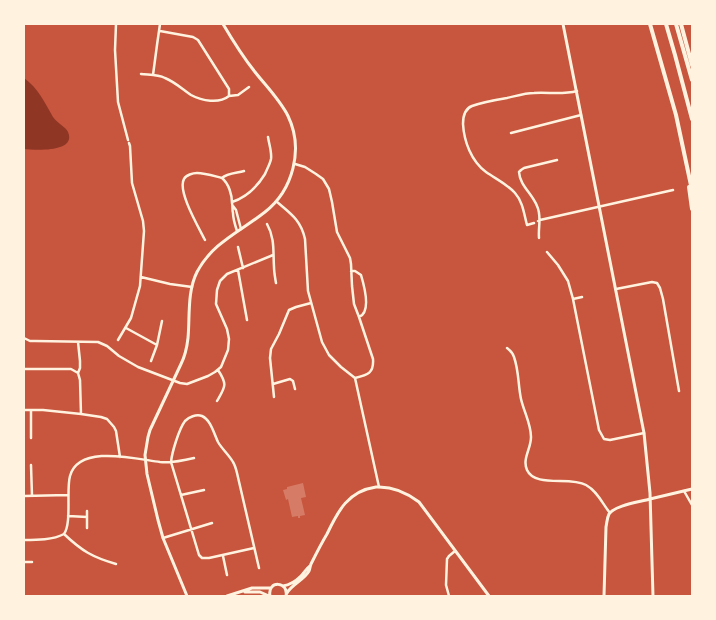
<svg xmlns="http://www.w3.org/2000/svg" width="716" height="620" font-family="'Space Grotesk',sans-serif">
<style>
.water{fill:#8f3625}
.building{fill:#d67c66}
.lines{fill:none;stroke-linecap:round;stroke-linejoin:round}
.minor{stroke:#fff3e0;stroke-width:2.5}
.tertiary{stroke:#fff3e0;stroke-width:3}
.secondary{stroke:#fff3e0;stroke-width:3}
.motorway{stroke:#fff3e0;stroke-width:4}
</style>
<rect width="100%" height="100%" fill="#c8553d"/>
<path class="water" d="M 24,78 C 38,88 45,103 53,117 C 58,124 66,127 68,132 C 77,153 34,150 24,149 Z"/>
<path class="building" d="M 303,483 L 306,497 L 301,498 L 305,515 L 300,516 L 300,518 L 298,518 L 298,516 L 292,517 L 288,499 L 286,500 L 283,490 L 287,489 L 287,487 Z"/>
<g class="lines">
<path class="minor" d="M 116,24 L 115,50 L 118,102 L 128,140
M 160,31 L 193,37 L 198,40 L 229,89 L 229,96 L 238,95 L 249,87
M 141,74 C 149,75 157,74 165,78 C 175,82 182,89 191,95 C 202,101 219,104 229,96
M 153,75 L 157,45 L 160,24
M 511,133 L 581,115
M 295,164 L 305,167 L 316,174 L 323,179 L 329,189 L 332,202 L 337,232 L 350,258 L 351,264 L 352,286 L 354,304 L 359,317 L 373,359 C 374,373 368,375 355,378
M 222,178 C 229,184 232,195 232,203 C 233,207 232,210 233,213 C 233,219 235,225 237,231
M 222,178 C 227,173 237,173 244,171
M 232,202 C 247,197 257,187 265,174 C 267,169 270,164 271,159 C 272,152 269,144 268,137
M 277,202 C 290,213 301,220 305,239 L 308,291 L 322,342 L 329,355 L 341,367 L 355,378
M 233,206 L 236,210 L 241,229
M 538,221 L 540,220 L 673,190
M 534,223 L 527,225 C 524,214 523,202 515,193 C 507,184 496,179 486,172 C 471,161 464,141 463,124 C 463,117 464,109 472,106 C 483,102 495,100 507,98 C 516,96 525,93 534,93 C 549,92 562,95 577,91
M 267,224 C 275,238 273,252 274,267 C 274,272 275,277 276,283
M 539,238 C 538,227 542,216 537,206 C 532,193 520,186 519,172 L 521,170 L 524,168 L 557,160
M 205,240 C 199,228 177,191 184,179 C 186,175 193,173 197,173 C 205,173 214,176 222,178
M 238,247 L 243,268
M 547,252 L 558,265 L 568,281 L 573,299 L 599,430 L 604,439 L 610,440 L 644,433
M 238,270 L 247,320
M 351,271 L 355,271 L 361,275 C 364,285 372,312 359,317
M 141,277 L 170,284 L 192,287
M 616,289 L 652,282 L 657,283 L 660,288 L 663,299 L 679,391
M 573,299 L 582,297
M 126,328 L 157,345
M 24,338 L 30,341 L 35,341 L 98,342 L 107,346 L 119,356 L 138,367 L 180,383 L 187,384 L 208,376 L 215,372 L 221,367 L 228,350 L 229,339 L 227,329 L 216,304 L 217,290 L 220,281 L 227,274 L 273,255
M 118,340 L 131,318 L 140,286 L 144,231 L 143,221 L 132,183 L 130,146 L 129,143
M 78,342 L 80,361 L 80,368 L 78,373 L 80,380 L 81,414
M 507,348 C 511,351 513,353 514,357 C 519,371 518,385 521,399 C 524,412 531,424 531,437 C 531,449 522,459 527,470 C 535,488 570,476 586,485 C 597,491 602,503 610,513
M 151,361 L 157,345 L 162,321
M 24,369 L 71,369 L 78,373
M 355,378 L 379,487
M 273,384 L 290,379 L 293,381 L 295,389
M 274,397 L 270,358 L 271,349 L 279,334 L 289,310 L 296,307 L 311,303
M 217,401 C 225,387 228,385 218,370
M 24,410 L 43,410 L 81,414 L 101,417 L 107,419 L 114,427 L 116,431 L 120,457
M 31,410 L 31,438
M 31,465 L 32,496
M 684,491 L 692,505
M 181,495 L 204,490
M 24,496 L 68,495
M 68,516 L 87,517
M 87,528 L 87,511
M 64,534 C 72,523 66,490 70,476 C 79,444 136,459 160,462 C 172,463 182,461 194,458
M 163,538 L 212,523
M 24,540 C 37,540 53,540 64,534 C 82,551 92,557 116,564
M 254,548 L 209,558 L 202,558 L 199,555 L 171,462 C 172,452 179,429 185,421 C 189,417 196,414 202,416 C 211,420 214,434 218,442 C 222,449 229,455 233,462 C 235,465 236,469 237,473 L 259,568
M 223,556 L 227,575
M 24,562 L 32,562
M 449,596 L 446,585 L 447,559 L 449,556 L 455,551"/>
<path class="tertiary" d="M 283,586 C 289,585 296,581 301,576 C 304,573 306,569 310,566
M 245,592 L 260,592 L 269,596
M 287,593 C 292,584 304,580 309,571 C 310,569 310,566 311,564 C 316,554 321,544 327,534 C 338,511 348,491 376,487 C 393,486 406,492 419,502 L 489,596
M 187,596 L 163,538 L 158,520 L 147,474 L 145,455 L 148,437 L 150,430 L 181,364 C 185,356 187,347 188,338 C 190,316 187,292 197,272 C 212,243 241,231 265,212 C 293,190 304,149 288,116 C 280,100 266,86 255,72 C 243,57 233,41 223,24
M 227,596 L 252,588 L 271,588
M 270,596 C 267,580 289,581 286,596
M 604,596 L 606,527 C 607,522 607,518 609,514 C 615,505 640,502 650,499"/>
<path class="secondary" d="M 563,24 L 644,433 L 650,493 L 653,596
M 650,499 L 692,489"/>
<path class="motorway" d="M 650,24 L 676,115 L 692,190
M 666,24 L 675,55 L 692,119
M 676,24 L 692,80
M 681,24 L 692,65
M 689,187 L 692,209"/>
</g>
<rect width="716" height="620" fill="none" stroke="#fff3e0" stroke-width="50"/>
</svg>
